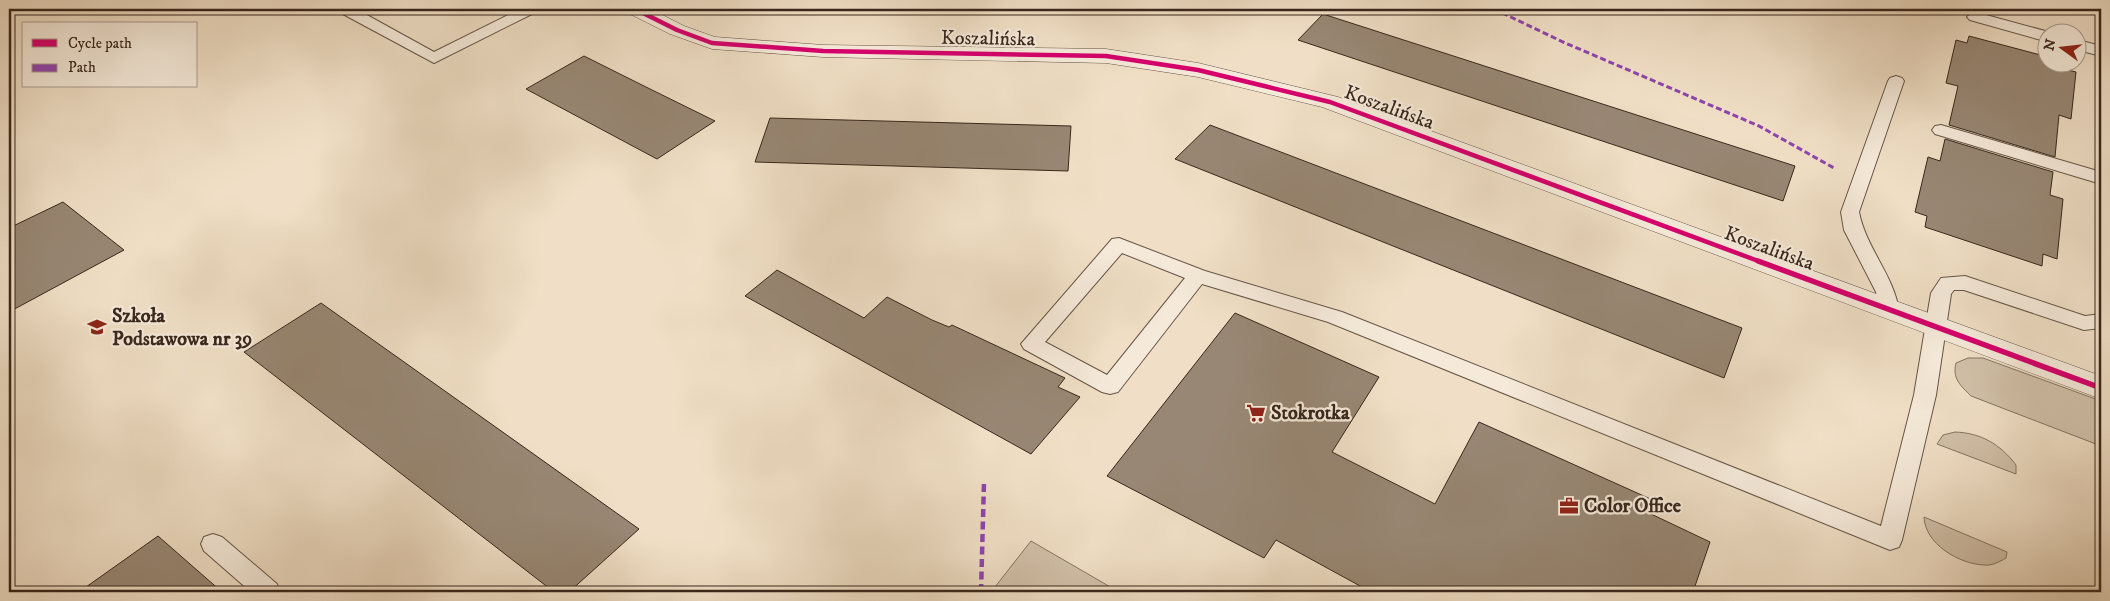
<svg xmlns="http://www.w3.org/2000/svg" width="2110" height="601" font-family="'IM FELL DW Pica',serif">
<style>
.green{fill:#d1c0a9;stroke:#847462}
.building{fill:#988774;stroke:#38271c}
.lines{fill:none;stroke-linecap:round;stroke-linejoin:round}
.service-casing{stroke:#665546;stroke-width:2}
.minor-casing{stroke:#665546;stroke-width:1}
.service{fill:#f5eada;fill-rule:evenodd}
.minor{fill:#f5eada;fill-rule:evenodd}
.quiet-far1{stroke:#8e44ad;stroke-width:3;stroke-dasharray:6 3;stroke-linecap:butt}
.quiet{stroke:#8e44ad;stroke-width:4.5;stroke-dasharray:8 4.5;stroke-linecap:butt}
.cycleway-far1-casing{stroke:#f5eada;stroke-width:7}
.cycleway-casing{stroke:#f5eada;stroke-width:9}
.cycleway-far1{stroke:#d6006c;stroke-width:4.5}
.cycleway{stroke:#d6006c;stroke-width:5.5}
.labels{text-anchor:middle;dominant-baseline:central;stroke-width:4.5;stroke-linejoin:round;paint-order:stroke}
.street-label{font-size:20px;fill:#38271c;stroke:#f5eada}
.poi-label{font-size:20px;font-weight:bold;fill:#38271c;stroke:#f5eada;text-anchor:start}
</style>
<rect width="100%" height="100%" fill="#f0dfc6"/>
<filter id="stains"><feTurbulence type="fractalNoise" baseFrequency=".004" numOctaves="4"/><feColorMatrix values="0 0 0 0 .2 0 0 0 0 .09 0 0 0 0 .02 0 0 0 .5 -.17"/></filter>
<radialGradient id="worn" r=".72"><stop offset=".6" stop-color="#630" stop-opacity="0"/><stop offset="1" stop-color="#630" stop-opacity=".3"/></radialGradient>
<path class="green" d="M 1968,358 L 1983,358 L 2101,401 L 2101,446 L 1971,396 C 1961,386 1952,379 1956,363 Z
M 1955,432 C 1981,433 2000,444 2016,465 L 2016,474 L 1937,444 L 1943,435 Z
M 1924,517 L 2007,552 L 2006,558 C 1999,562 1992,566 1984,565 C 1959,564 1925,544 1924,517 Z
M 1031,541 L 1119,592 L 991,592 Z"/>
<path class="building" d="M 1323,14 L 1795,166 L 1783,201 L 1298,40 Z
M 1969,36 L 2048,57 L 2048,62 L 2065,62 L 2064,69 L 2076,72 L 2071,119 L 2059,115 L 2055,157 L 1949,125 L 1958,86 L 1946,83 L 1956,40 L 1967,43 Z
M 584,56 L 644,86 L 715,121 L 657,159 L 526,89 Z
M 770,118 L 1071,126 L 1068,171 L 755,162 Z
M 1210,125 L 1742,328 L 1724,378 L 1175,159 Z
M 1945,139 L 2053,172 L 2050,195 L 2063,199 L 2057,259 L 2043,254 L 2042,266 L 1925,227 L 1927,216 L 1915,212 L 1928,157 L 1940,161 Z
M 63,202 L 124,250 L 9,312 L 9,228 Z
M 777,270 L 864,318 L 887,297 L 932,320 L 949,327 L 952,325 L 1065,378 L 1058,387 L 1080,397 L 1031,454 L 745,296 Z
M 321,303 L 466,406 L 639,529 L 569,592 L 554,592 L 244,352 Z
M 1235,313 L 1379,377 L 1332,452 L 1435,504 L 1479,422 L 1655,501 L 1649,513 L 1710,542 L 1693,592 L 1371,592 L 1276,540 L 1264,558 L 1107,476 Z
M 158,536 L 222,592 L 79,592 Z"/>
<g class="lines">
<g class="service-casing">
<path id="service" d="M 339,9 L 356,9 L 434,52 L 520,9 L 539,9 L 536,12 L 434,63 L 341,13 Z
M 1975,12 L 2049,32 L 2048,32 L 2048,42 L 1970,20 L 1967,17 L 1970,14 Z
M 2078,40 L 2101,46 L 2101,56 L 2078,50 Z
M 1896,76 L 1902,78 L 1904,81 L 1859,212 C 1866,248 1893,274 1899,310 L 1896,315 L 1889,317 L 1882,315 L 1879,310 L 1876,292 L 1844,230 L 1841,212 L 1888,81 L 1890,78 Z
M 1941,125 L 2101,172 L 2101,184 L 1935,134 L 1932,130 L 1935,126 Z
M 1119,238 L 1205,271 L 1342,312 L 1881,526 L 1914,395 L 1931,293 L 1941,278 L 1965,276 L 2085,316 L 2101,314 L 2101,328 L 2084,330 L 1964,290 L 1954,290 L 1951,294 L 1936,395 L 1902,540 L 1899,547 L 1890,550 L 1328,322 L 1202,284 L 1118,392 L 1110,394 L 1102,392 L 1024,349 L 1021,344 L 1112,239 ZM 1122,253 L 1185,278 L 1107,375 L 1045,342 Z
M 213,534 L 222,537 L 277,584 L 280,592 L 251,592 L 204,551 L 201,544 L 204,537 Z"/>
</g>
<g class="minor-casing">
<path id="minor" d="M 625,9 L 651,9 L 684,26 L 715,37 L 823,45 L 1106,49 L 1198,63 L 1338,97 L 2101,376 L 2101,399 L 1322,107 L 1198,77 L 1106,63 L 823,57 L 712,49 L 670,34 L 628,13 Z"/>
</g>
<use href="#service" class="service"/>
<use href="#minor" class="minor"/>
<path class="quiet-far1" d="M 1494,9 L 1563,42 L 1759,126 L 1834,168"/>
<path class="quiet" d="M 981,592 L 984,482"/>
<g class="cycleway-far1-casing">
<path id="cycleway-far1" d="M 635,9 L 677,30 L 712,43 L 823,51 L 1106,56 L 1198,70 L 1330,102 L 1761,262"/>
</g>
<g class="cycleway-casing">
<path id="cycleway" d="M 1758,261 L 2101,388"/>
</g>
<use href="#cycleway-far1" class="cycleway-far1"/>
<use href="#cycleway" class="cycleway"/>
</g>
<defs>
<g id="school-bare" transform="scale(1.5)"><path d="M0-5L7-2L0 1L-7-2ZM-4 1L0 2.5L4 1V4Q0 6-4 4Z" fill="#8f2418" stroke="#f5eada" stroke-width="2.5" paint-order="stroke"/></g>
<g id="supermarket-bare" transform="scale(1.5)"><path d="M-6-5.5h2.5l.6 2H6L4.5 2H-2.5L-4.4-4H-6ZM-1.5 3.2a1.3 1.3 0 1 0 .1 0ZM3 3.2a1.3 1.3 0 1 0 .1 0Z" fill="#8f2418" stroke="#f5eada" stroke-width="2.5" paint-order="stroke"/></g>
<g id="office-bare" transform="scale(1.5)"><path d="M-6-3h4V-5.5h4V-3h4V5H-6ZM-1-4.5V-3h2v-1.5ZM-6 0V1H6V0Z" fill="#8f2418" stroke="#f5eada" stroke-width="2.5" paint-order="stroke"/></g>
</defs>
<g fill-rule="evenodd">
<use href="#school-bare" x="97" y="327"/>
<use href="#supermarket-bare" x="1256" y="413"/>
<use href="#office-bare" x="1569" y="506"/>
</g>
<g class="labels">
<g class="street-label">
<text transform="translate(988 39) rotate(1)">Koszalińska</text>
<text transform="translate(1389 108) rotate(20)">Koszalińska</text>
<text transform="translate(1769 249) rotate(20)">Koszalińska</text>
</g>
<g class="poi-label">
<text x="112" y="316">Szkoła<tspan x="112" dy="23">Podstawowa nr 39</tspan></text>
<text x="1271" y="413">Stokrotka</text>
<text x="1584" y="506">Color Office</text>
</g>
</g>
<rect width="2110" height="601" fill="none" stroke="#f0dfc6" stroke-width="30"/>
<rect x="10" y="10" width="2090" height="581" fill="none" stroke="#38271c" stroke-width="2.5"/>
<rect x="15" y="15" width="2080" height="571" fill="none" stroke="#38271c"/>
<rect x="22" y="22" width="175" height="65" fill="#f5eada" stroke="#a99c8e"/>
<rect x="32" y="39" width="25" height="8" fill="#d6006c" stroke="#a99c8e"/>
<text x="68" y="48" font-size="15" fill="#38271c">Cycle path</text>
<rect x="32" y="64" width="25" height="8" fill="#8e44ad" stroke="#a99c8e"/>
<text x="68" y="72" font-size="15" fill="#38271c">Path</text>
<g transform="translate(2062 48) rotate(285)"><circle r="24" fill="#f5eada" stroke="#a99c8e"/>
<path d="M0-4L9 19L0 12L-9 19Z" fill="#8f2418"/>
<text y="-8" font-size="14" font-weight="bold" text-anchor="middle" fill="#38271c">N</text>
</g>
<rect width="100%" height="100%" filter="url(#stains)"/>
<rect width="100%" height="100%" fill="url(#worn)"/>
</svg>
